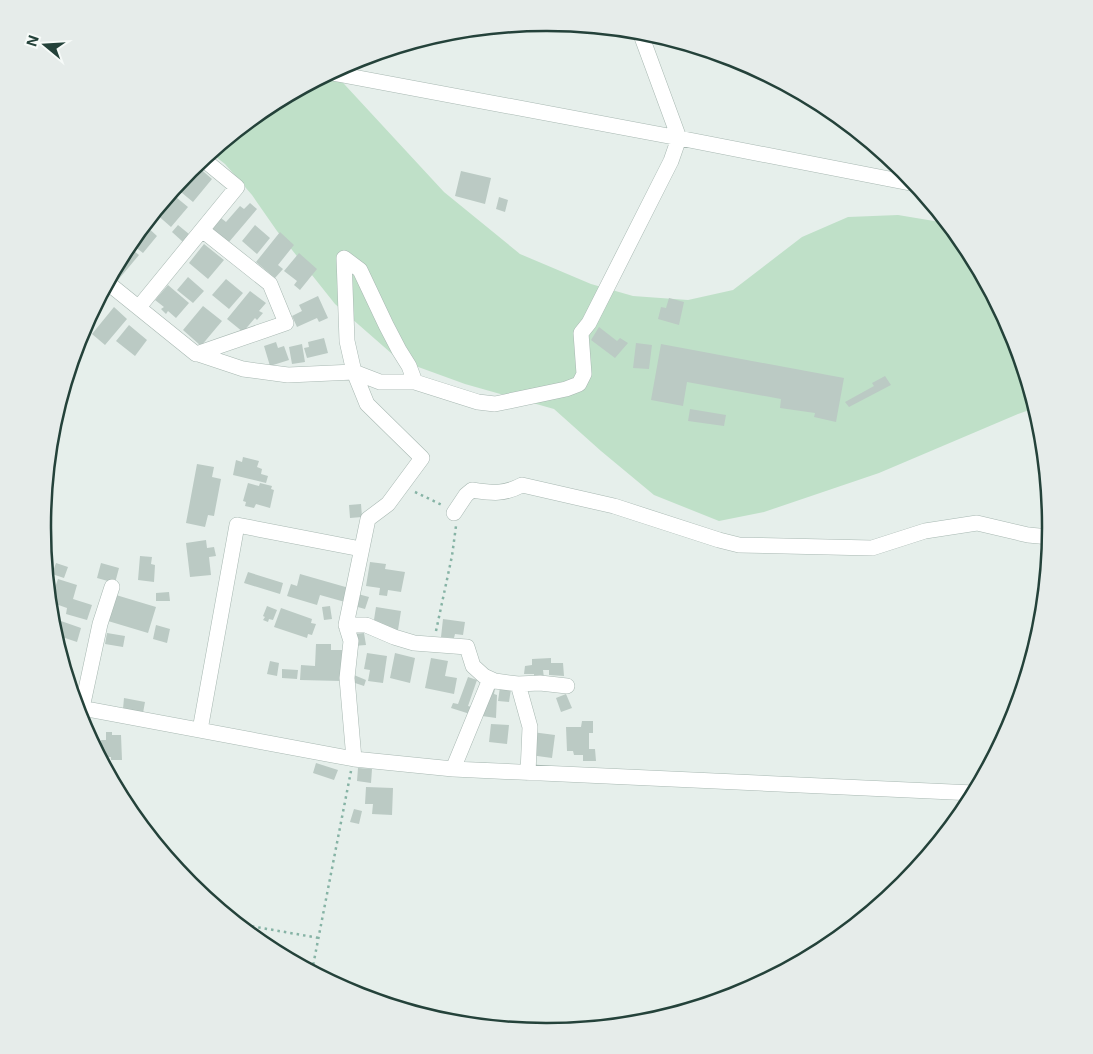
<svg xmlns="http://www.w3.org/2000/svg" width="1093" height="1054" font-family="Inter,sans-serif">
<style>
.green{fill:#bfe0c8}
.building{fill:#bbcac4}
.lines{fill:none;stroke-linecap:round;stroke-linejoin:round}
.minor-casing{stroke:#a8b8b2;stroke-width:16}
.path{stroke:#86b3a5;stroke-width:2.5;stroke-dasharray:2.5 4;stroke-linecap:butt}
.minor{stroke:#fff;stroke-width:15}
.rim{fill:none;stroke:#24423a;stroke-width:2.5}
</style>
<rect width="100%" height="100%" fill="#e6efeb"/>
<path class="green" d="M 333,72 L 444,192 L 520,254 L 591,284 L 633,296 L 688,300 L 733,290 L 802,237 L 848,217 L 898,215 L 946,223 L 966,247 L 1013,334 L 1035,408 L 1018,414 L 879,473 L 764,512 L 719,521 L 654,495 L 601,451 L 554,409 L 465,384 L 399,360 L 335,304 L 277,231 L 252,195 L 225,164 L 211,153 L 266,107 Z"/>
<path class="building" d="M 196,165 L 212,179 L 193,202 L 176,188 L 190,170 Z
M 461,171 L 491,178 L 485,204 L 455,196 Z
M 171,193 L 188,207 L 171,227 L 155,213 Z
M 499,197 L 508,200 L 505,212 L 496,209 Z
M 250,203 L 257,209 L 229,242 L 212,229 L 221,218 L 226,222 L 240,206 L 244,209 Z
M 145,225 L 157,236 L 143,253 L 130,243 Z
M 178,225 L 189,234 L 183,242 L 172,232 Z
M 255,225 L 270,238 L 257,254 L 242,241 Z
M 280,232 L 294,245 L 278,265 L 283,269 L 275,278 L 256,262 Z
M 204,244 L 224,260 L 208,279 L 189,263 Z
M 127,246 L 128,246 L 139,255 L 118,280 L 112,275 Z
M 299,253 L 317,269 L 300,290 L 294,285 L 297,281 L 284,271 Z
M 188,277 L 204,291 L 193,303 L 177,290 Z
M 226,279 L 243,293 L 229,309 L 212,295 Z
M 168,285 L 189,303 L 176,318 L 168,311 L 166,314 L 161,309 L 164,307 L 155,300 Z
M 250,291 L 266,303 L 259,311 L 263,313 L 257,320 L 255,318 L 243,332 L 227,319 Z
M 318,296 L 328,318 L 319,322 L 317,318 L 297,327 L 292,316 L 302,311 L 299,305 Z
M 669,298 L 684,302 L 679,325 L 658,319 L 661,307 L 666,308 Z
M 203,306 L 222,321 L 201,346 L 183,330 Z
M 114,307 L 127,319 L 105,345 L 92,334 Z
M 129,325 L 147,340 L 135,356 L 116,341 Z
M 599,327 L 617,341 L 620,338 L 628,343 L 615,358 L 591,340 Z
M 324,338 L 328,353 L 307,358 L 304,348 L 309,347 L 308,342 Z
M 276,342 L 278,348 L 284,346 L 289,360 L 270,366 L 264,346 Z
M 636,343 L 652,345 L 649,369 L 633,368 Z
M 302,344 L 305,362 L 292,364 L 289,347 Z
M 661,344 L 844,378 L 836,422 L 814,417 L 815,413 L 780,408 L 781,399 L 687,382 L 683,406 L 651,400 Z
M 885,376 L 891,385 L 849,407 L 845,402 L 874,386 L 872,383 Z
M 690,409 L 726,415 L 724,426 L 688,421 Z
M 243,457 L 259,461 L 257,467 L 262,469 L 261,474 L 268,476 L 266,483 L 233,475 L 236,460 L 242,462 Z
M 197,464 L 214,467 L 212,477 L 221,479 L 214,516 L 208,515 L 205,527 L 186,523 Z
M 248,483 L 259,486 L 260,483 L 272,486 L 271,489 L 274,490 L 270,508 L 256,504 L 254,508 L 245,506 L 246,502 L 243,501 Z
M 361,504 L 362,517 L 350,518 L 349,505 Z
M 206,540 L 207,548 L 214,547 L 216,556 L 209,557 L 211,575 L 190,577 L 186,543 Z
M 140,556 L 152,557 L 151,564 L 155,565 L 154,582 L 138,580 Z
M 370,562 L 386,564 L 385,569 L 405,572 L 401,592 L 388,590 L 387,596 L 379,595 L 380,588 L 366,586 Z
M 56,563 L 68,567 L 64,578 L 52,574 Z
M 101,563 L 119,568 L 115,583 L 97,578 Z
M 248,572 L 283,583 L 280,594 L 244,583 Z
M 300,574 L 349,588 L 345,602 L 320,595 L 317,605 L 287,596 L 291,584 L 297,586 Z
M 58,579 L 77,585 L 73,599 L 92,605 L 87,620 L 66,614 L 67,608 L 50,602 Z
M 169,592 L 170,601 L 156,601 L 156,593 Z
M 358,594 L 369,597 L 365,609 L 354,606 Z
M 116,595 L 156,607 L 148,633 L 108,621 Z
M 267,606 L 277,610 L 273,620 L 269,619 L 268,622 L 263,620 L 265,617 L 263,616 Z
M 330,606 L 332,619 L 324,620 L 322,607 Z
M 376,607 L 401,611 L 398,630 L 373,626 Z
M 281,608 L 312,619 L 311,623 L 316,624 L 312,635 L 308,634 L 307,638 L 274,627 Z
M 443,619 L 465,622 L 463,635 L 455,634 L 454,638 L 441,637 Z
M 61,621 L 81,628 L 77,642 L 56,635 Z
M 156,625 L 170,629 L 167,643 L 153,639 Z
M 107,633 L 125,636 L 123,647 L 105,644 Z
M 364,633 L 366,645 L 353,646 L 352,634 Z
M 316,644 L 331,644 L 331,650 L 342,650 L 341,681 L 300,680 L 301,665 L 315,666 Z
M 367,653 L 387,656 L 383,683 L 368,681 L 370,670 L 364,669 Z
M 395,653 L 415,658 L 410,683 L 390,678 Z
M 431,658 L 448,661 L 445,676 L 457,678 L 454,694 L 425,688 Z
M 551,658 L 551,663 L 563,663 L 564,676 L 549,675 L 549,670 L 543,670 L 544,678 L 534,677 L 534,674 L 524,674 L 525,666 L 532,665 L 532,659 Z
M 270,661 L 279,663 L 277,676 L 267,674 Z
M 282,669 L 298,670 L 297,679 L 282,678 Z
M 354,675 L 366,680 L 364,686 L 352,682 Z
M 468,677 L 477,680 L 468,706 L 472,707 L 470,714 L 451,708 L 453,703 L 458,704 Z
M 500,687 L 511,689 L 509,702 L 498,701 Z
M 490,689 L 495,689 L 494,694 L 497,695 L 496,718 L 482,716 Z
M 566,694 L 572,708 L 561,712 L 556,698 Z
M 124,698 L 145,702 L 143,713 L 123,709 Z
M 582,721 L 593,721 L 593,733 L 589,733 L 589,749 L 595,749 L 596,761 L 583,761 L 583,755 L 574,755 L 573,751 L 567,751 L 566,727 L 581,727 Z
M 491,724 L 509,725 L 507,744 L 489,742 Z
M 106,732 L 112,732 L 112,735 L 121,735 L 122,760 L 111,760 L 111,757 L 105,757 L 105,752 L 102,752 L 101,740 L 106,740 Z
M 532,732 L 555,735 L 552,758 L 530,755 Z
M 316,763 L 338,770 L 334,780 L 313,773 Z
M 358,768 L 372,769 L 371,783 L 357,781 Z
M 366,787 L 393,788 L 392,815 L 372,814 L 373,804 L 365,804 Z
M 354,809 L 362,811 L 359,824 L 350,822 Z"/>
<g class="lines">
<g class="minor-casing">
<path id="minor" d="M 332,73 L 679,138 L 915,184
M 108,283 L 196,354 L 286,323 L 270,284 L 202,230
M 139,307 L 237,187 L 203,159
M 198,354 L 243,369 L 288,375 L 354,372 L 380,382 L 415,382
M 454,513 L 466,495 L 472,490 C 492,493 503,495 522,485 L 614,506 L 719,540 L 739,545 L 872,548 L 925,531 L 977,523 L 1028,535 L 1050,537
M 346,625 L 366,625 L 394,637 L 414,643 L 467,647 L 473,666 L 484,676 L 495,681 L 518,684 L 540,683 L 567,686
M 518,684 L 530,727 L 528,773
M 76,707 L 354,759 L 453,769 L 974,793
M 82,708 L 100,624 L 112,587
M 200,730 L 237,525 L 361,549
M 354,759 L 347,678 L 351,641 L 346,625 L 368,519 L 388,504 L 422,458 L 367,404 L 354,372 L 347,341 L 344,258 L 360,270 L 386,325 L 399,350 L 409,366 L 415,382 L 478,402 L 495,404 L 566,389 L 579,384 L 584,374 L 581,333 L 589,323 L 671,161 L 679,138 L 640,32
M 453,769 L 490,679"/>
</g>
<path class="path" d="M 415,492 L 442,505
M 436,631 L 452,556 L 456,526
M 239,924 L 319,938
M 312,971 L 351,771
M 584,1028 L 680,1011"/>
<use href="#minor" class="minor"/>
</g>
<path d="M0 0H1093V1054H0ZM546 31H547A495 495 0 0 1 1042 526V528A495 495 0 0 1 547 1023H546A495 495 0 0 1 51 528V526A495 495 0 0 1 546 31Z" fill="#e6ecea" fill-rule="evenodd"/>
<path class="rim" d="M546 31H547A495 495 0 0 1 1042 526V528A495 495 0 0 1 547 1023H546A495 495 0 0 1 51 528V526A495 495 0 0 1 546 31Z"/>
<g transform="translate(45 45) rotate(288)" stroke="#f7fbf9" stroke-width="4" paint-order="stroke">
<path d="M0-4L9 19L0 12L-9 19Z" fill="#24423a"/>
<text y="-8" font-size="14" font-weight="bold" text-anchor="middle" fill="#24423a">N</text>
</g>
</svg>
